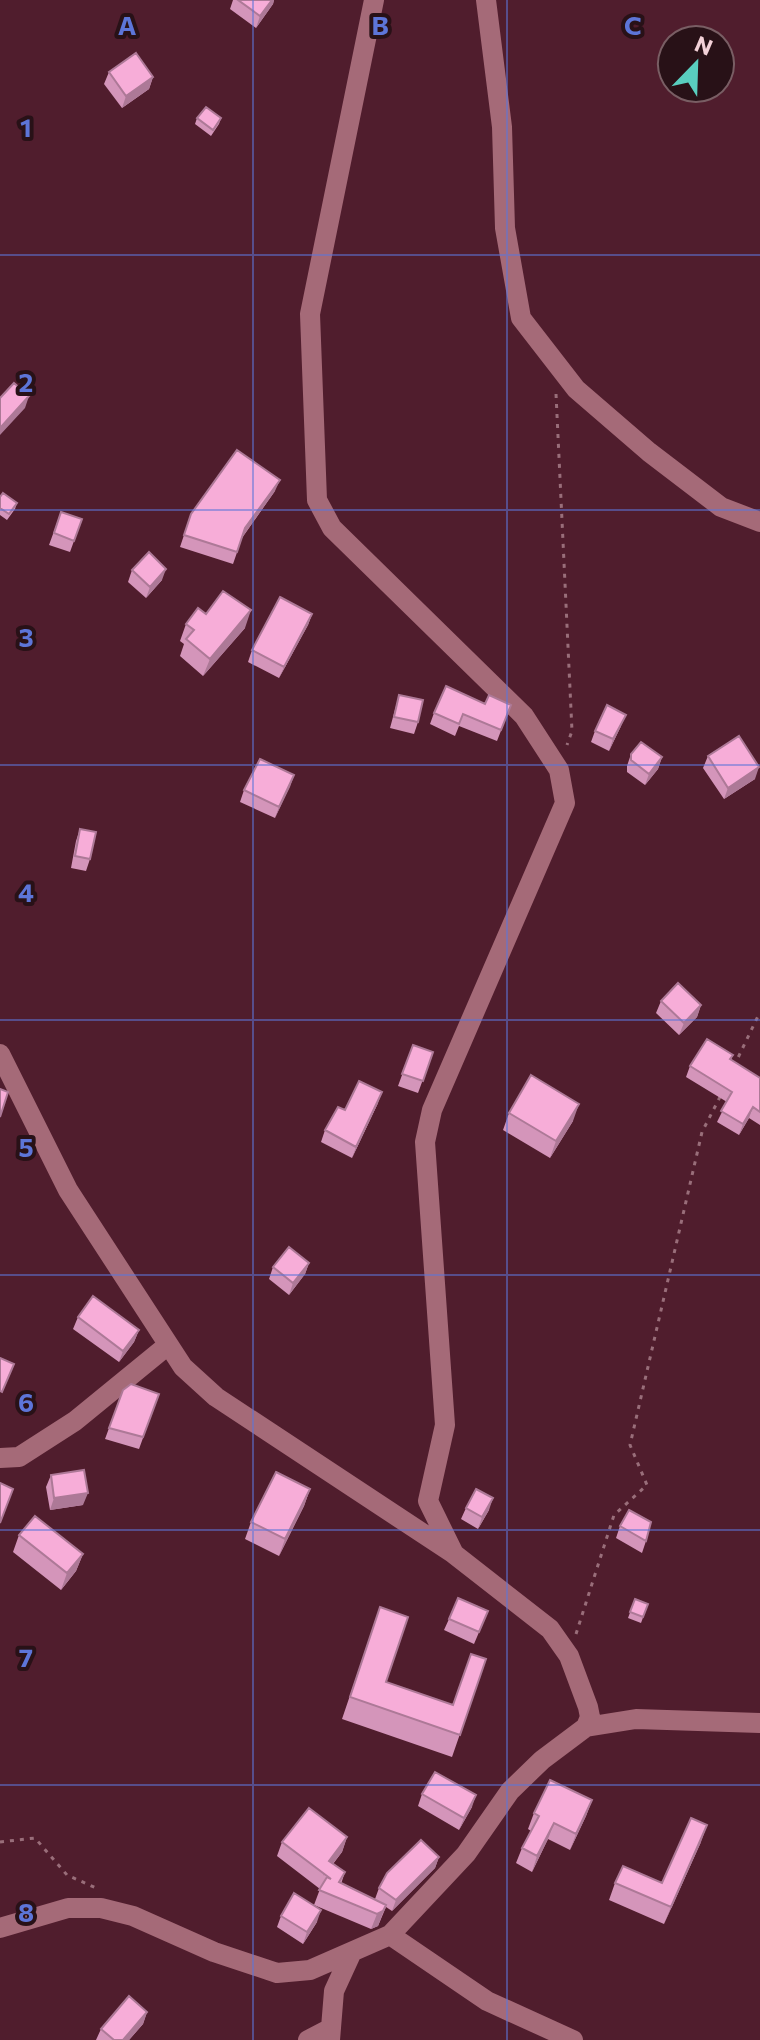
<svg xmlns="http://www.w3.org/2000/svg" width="760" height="2040" font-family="Commissioner,sans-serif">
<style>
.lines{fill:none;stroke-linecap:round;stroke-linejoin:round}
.path{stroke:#996e7a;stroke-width:3;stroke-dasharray:4 6;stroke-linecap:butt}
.minor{stroke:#a56a78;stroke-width:20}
.wall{fill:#d495ba}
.shaded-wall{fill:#ad7997}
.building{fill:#f7add8;stroke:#ad7997;stroke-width:2}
.grid{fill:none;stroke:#5d75d8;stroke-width:2;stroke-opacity:0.55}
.grid-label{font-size:26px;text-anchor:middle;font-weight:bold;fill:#5d75d8;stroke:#281117;stroke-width:8;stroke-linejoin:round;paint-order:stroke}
</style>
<rect width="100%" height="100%" fill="#501d2d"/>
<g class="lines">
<path class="path" d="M 556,394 L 572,731 L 567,745
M 734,1066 L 760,1012
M 576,1634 L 614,1515 L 647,1485 L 630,1445 L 702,1132 L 721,1095
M 0,1842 L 35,1838 L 67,1875 L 96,1888"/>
<path class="minor" d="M 374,0 L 310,314 L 317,500 L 332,528 L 524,716 L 559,770 L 565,803 L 432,1110 L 425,1142 L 445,1425 L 428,1501 L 454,1554
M 486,0 L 502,127 L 505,228 L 521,318 L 576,389 L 649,452 L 721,507 L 760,522
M 0,1054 L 68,1190 L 183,1367 L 216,1397 L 454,1554 L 550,1629 L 569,1656 L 588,1707 L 590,1717 L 586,1727 L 636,1719 L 760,1723
M 0,1458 L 19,1457 L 75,1421 L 168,1345
M 0,1928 L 68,1908 L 101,1908 L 133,1916 L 214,1952 L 277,1973 L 310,1970 L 390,1935 L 466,1854 L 510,1791 L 542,1760 L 586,1727
M 390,1935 L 487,2001 L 573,2040
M 308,2040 L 331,2028
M 330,2040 L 334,1991 L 351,1954"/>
</g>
<path class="wall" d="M 233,0 L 274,0 L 273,4 L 256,28 L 230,9 Z
M 109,72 L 153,77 L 149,89 L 122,108 L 104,84 Z
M 197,118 L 221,118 L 219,124 L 211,136 L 195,124 Z
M 275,491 L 242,538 L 233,564 L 180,547 L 191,514 Z
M 0,497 L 17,503 L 15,509 L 7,520 L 0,515 Z
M 61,512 L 82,519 L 70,552 L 49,545 Z
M 132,570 L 162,580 L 146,598 L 128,582 Z
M 206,614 L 245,628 L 203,676 L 180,656 L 184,644 L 180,641 L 186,624 Z
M 312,614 L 308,625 L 279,678 L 248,662 L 252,650 Z
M 399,695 L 418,722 L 414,734 L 390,728 Z
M 485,704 L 511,705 L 497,741 L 459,726 L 455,736 L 430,724 L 434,713 Z
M 621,726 L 609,751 L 591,742 L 595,731 Z
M 631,754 L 662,757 L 658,769 L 645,785 L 627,772 L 627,766 Z
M 708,756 L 755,779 L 724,799 L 703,768 Z
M 294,775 L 275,818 L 240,802 L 244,790 Z
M 80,829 L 90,859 L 86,871 L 71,868 L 76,841 Z
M 661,1001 L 701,1005 L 697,1017 L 679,1035 L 656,1013 Z
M 413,1045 L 433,1052 L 418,1093 L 398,1086 Z
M 733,1055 L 731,1060 L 760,1078 L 760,1125 L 749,1118 L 739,1135 L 717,1122 L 727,1102 L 686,1077 L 690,1066 Z
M 378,1103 L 352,1158 L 321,1142 L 325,1130 L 345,1110 Z
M 509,1113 L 573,1121 L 550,1158 L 503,1130 Z
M 309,1263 L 305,1274 L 289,1295 L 269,1279 L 273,1267 Z
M 78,1317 L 139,1330 L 134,1342 L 119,1362 L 73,1329 Z
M 123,1390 L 159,1394 L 139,1449 L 105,1439 Z
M 51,1475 L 83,1505 L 50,1510 L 46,1487 Z
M 310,1489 L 304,1506 L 279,1556 L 245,1539 L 251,1522 Z
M 466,1508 L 489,1510 L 478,1529 L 461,1519 Z
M 620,1526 L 646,1541 L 642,1553 L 616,1538 Z
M 19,1535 L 83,1554 L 76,1571 L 61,1590 L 13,1552 Z
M 635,1599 L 648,1604 L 641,1623 L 628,1618 Z
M 380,1607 L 386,1682 L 453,1705 L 486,1659 L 452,1757 L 342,1719 Z
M 488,1611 L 474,1644 L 444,1630 L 449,1619 Z
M 422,1794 L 472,1807 L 459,1830 L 418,1806 Z
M 592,1800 L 586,1816 L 570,1850 L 548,1839 L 532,1872 L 516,1863 L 522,1848 L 531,1831 L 528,1829 L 534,1813 Z
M 347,1837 L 342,1852 L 333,1864 L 345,1872 L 341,1884 L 375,1899 L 379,1888 L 439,1857 L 435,1868 L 392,1911 L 386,1907 L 378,1926 L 371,1929 L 314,1905 L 320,1889 L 277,1856 L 282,1842 Z
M 701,1842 L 664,1924 L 609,1900 L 615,1883 L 662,1883 Z
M 281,1916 L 317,1922 L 303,1944 L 277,1927 Z
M 147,2012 L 143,2024 L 129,2040 L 96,2040 L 101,2029 Z"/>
<path class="shaded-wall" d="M 272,0 L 274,0 L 273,4 L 256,28 L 260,16 Z
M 153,77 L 149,89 L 122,108 L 126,96 Z
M 29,396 L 25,408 L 0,435 L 0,428 Z
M 280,480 L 275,491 L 241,539 L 245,528 Z
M 166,569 L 162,580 L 146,598 L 150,587 Z
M 251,610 L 245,628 L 203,676 L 210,659 Z
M 312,614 L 308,625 L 279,678 L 284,667 Z
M 626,715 L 621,726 L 609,751 L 613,739 Z
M 662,757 L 658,769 L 645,785 L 649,774 Z
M 759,767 L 755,779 L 724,799 L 728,788 Z
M 294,775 L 290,787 L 275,818 L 279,807 Z
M 701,1005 L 697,1017 L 679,1035 L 684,1023 Z
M 382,1092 L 378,1103 L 352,1158 L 356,1147 Z
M 579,1104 L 573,1121 L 550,1158 L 556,1141 Z
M 753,1107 L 749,1118 L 739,1135 L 743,1124 Z
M 309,1263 L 305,1274 L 289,1295 L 293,1283 Z
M 139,1330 L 134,1342 L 119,1362 L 123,1351 Z
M 310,1489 L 304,1506 L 279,1556 L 285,1539 Z
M 88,1493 L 83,1505 L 50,1510 L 54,1498 Z
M 493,1498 L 489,1510 L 478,1529 L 482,1517 Z
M 83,1554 L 76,1571 L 61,1590 L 67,1573 Z
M 476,1795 L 472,1807 L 459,1830 L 464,1818 Z
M 592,1800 L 586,1816 L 570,1850 L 576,1834 Z
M 554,1823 L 548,1839 L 532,1872 L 537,1856 Z
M 707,1825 L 701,1842 L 664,1924 L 671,1907 Z
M 347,1837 L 342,1852 L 323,1876 L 329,1861 Z
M 439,1857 L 435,1868 L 392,1911 L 396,1900 Z
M 386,1905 L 378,1926 L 371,1929 L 377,1914 Z
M 321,1910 L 317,1922 L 303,1944 L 307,1932 Z
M 147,2012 L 143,2024 L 129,2040 L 123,2040 Z"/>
<path class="building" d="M 238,0 L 272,0 L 260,16 Z
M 136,53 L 153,77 L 126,96 L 109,72 Z
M 206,107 L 221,118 L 213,130 L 197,118 Z
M 14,383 L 29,396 L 0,428 L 0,398 Z
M 237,450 L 280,480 L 245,528 L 237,552 L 184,535 L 191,514 Z
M 3,493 L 17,503 L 9,514 L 0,508 L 0,497 Z
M 61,512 L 82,519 L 74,541 L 54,533 Z
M 149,552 L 166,569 L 150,587 L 132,570 Z
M 223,591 L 251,610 L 210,659 L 186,639 L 194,630 L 186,624 L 198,608 L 206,614 Z
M 280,597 L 312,614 L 284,667 L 252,650 Z
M 446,686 L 485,704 L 489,695 L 511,705 L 501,730 L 463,714 L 459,724 L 434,713 Z
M 399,695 L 423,700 L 418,722 L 394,717 Z
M 607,705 L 626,715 L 613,739 L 595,731 Z
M 739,736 L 759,767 L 728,788 L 708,756 Z
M 641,742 L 662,757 L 649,774 L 631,760 L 631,754 Z
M 260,759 L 294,775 L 279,807 L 244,790 Z
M 80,829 L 96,832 L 90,859 L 75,856 Z
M 678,983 L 701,1005 L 684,1023 L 661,1001 Z
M 707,1039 L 733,1055 L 730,1059 L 760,1078 L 760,1112 L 753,1107 L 743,1124 L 721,1111 L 732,1092 L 690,1066 Z
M 413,1045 L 433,1052 L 423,1081 L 402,1074 Z
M 531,1075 L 579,1104 L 556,1141 L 509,1113 Z
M 359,1081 L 382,1092 L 356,1147 L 325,1130 L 338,1107 L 345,1110 Z
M 0,1089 L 8,1092 L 0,1117 Z
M 289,1247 L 309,1263 L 293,1283 L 273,1267 Z
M 93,1296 L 139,1330 L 123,1351 L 78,1317 Z
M 0,1358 L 14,1364 L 2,1392 L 0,1391 Z
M 131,1384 L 159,1394 L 143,1437 L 109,1428 L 123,1390 Z
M 84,1470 L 88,1493 L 54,1498 L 51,1475 Z
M 276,1472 L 310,1489 L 285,1539 L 251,1522 Z
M 0,1483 L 13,1489 L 0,1523 Z
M 476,1489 L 493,1498 L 482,1517 L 466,1508 Z
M 629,1510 L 651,1522 L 646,1541 L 620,1526 Z
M 35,1516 L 83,1554 L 67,1573 L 19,1535 Z
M 458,1598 L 488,1611 L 479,1632 L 449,1619 Z
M 635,1599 L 648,1604 L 643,1617 L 630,1612 Z
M 380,1607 L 408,1617 L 386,1682 L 453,1705 L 471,1654 L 486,1659 L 460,1735 L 350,1697 Z
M 435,1772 L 476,1795 L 464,1818 L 422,1794 Z
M 550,1780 L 592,1800 L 576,1834 L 554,1823 L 537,1856 L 522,1848 L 539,1816 L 534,1813 Z
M 309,1808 L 347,1837 L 329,1861 L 345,1872 L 339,1882 L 386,1905 L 383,1911 L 377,1914 L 319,1890 L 327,1877 L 331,1879 L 282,1842 Z
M 691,1818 L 707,1825 L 671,1907 L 615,1883 L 623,1866 L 662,1883 Z
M 421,1840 L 439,1857 L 396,1900 L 379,1888 L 387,1873 Z
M 294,1893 L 321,1910 L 307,1932 L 281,1916 Z
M 129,1996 L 147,2012 L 123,2040 L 114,2040 L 101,2029 Z"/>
<path class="grid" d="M 253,0 L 253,2040M 507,0 L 507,2040M 0,255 L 760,255M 0,510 L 760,510M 0,765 L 760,765M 0,1020 L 760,1020M 0,1275 L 760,1275M 0,1530 L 760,1530M 0,1785 L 760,1785"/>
<g class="grid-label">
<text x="127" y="35">A</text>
<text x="380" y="35">B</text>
<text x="633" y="35">C</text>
<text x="26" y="137">1</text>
<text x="26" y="392">2</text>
<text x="26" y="647">3</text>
<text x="26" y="902">4</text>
<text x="26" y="1157">5</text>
<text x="26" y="1412">6</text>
<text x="26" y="1667">7</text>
<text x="26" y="1922">8</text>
</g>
<g transform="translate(696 64) rotate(23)"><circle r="38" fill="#281117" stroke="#795e64" stroke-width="2"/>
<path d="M0-6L14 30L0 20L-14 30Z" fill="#59cebf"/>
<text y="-12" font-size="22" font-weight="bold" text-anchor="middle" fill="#f3d1d8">N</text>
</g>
</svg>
